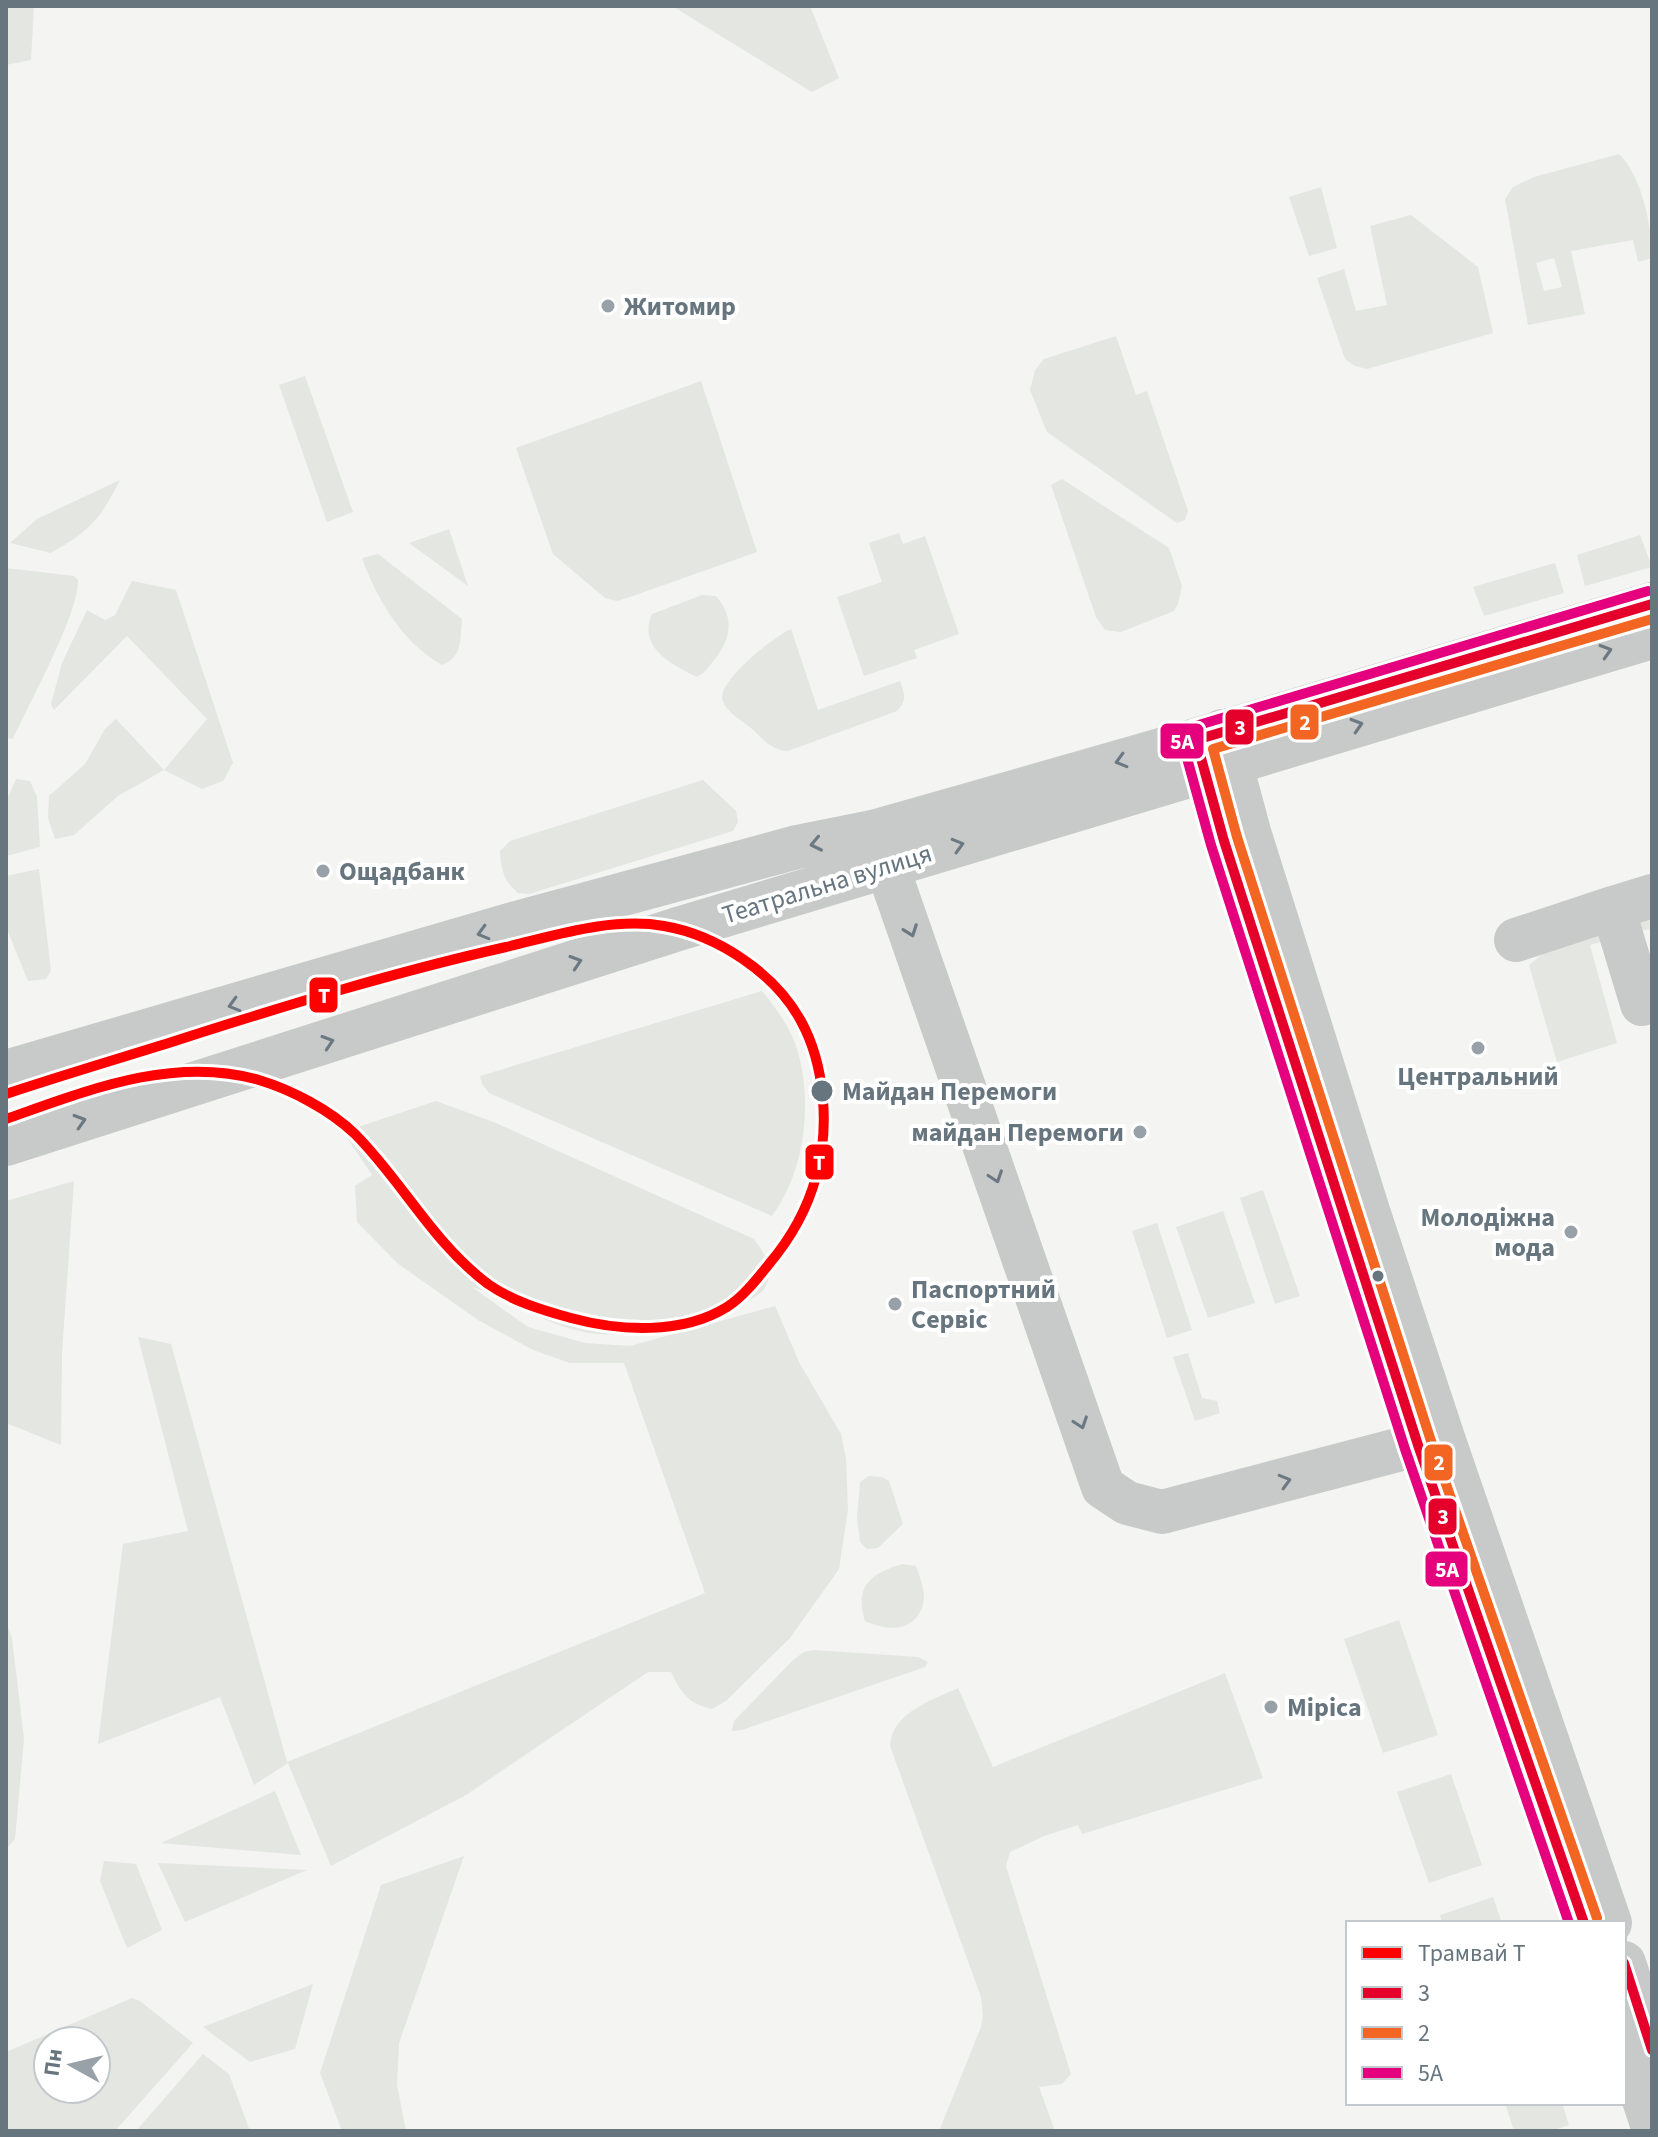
<svg xmlns="http://www.w3.org/2000/svg" width="1658" height="2137" font-family="'Source Sans 3',sans-serif">
<style>
.green{fill:#e4e6e1;fill-rule:evenodd}
.lines{fill:none;stroke-linecap:round;stroke-linejoin:round}
.minor{stroke:#c8caca;stroke-width:44}
.tertiary{stroke:#c8caca;stroke-width:44}
.bus-1-casing{stroke:#fff;stroke-width:16}
.bus-2-casing{stroke:#fff;stroke-width:16}
.bus-3-casing{stroke:#fff;stroke-width:16}
.bus-1{stroke:#e4002b;stroke-width:10}
.bus-2{stroke:#f26522;stroke-width:10}
.bus-3{stroke:#e5007d;stroke-width:10}
.tram-1-casing{stroke:#fff;stroke-width:16}
.tram-1{stroke:#f00;stroke-width:10}
.oneway{stroke:#6c7983}
.poi-dot{fill:#98a1a8;stroke:#fff;stroke-width:3}
.stop-dot{fill:#67757f;stroke:#fff;stroke-width:3}
.labels{text-anchor:middle;dominant-baseline:central;stroke-width:8;stroke-linejoin:round;paint-order:stroke}
.poi-label{font-size:26px;font-weight:bold;fill:#67757f;stroke:#fff;text-anchor:start}
.street-label{font-size:26px;fill:#67757f;stroke:#fff}
.stop-label{font-size:26px;font-weight:bold;fill:#67757f;stroke:#fff;text-anchor:start}
.line-badge{stroke:#fff;stroke-width:3}
.badge-label{font-size:22px;text-anchor:middle;font-weight:bold;fill:#fff}
</style>
<rect width="100%" height="100%" fill="#f4f4f3"/>
<path class="green" d="M 6,6 L 34,6 L 31,60 L 6,65 Z
M 672,6 L 810,6 L 839,78 L 812,92 Z
M 1619,154 C 1642,176 1652,227 1652,258 L 1638,262 L 1633,240 L 1571,251 L 1585,314 L 1528,325 L 1505,199 L 1513,187 L 1534,177 ZM 1554,258 L 1562,287 L 1544,291 L 1536,263 Z
M 1321,187 L 1337,248 L 1309,256 L 1289,197 Z
M 1411,215 L 1478,267 L 1493,333 L 1367,369 L 1355,366 L 1345,359 L 1317,278 L 1344,269 L 1356,311 L 1387,305 L 1370,226 Z
M 1116,336 L 1136,395 L 1147,391 L 1188,511 L 1185,520 L 1177,523 L 1047,432 L 1030,390 L 1035,370 L 1044,359 Z
M 305,376 L 353,512 L 327,522 L 279,385 Z
M 701,381 L 757,552 L 630,597 L 617,601 L 605,598 L 553,554 L 516,448 Z
M 1062,479 L 1169,548 L 1182,586 L 1178,604 L 1174,611 L 1121,632 L 1105,630 L 1096,617 L 1051,485 Z
M 120,480 C 100,520 89,531 51,553 L 10,543 L 37,519 Z
M 449,529 L 468,586 L 409,543 Z
M 899,533 L 903,544 L 925,536 L 959,634 L 914,650 L 917,658 L 864,676 L 837,597 L 882,582 L 869,543 Z
M 1640,535 L 1652,567 L 1585,586 L 1577,555 Z
M 378,554 L 462,619 C 460,639 463,657 442,665 C 403,643 377,600 362,558 Z
M 1555,563 L 1564,593 L 1484,616 L 1473,587 Z
M 6,568 L 74,576 L 78,580 C 79,614 29,703 13,739 L 6,738 Z
M 132,581 L 176,590 L 233,763 L 223,781 L 202,789 L 164,770 L 118,796 L 74,835 L 55,839 L 48,818 L 49,796 L 85,764 L 105,729 L 116,719 L 164,770 L 207,719 L 127,636 L 54,710 L 51,704 L 62,663 L 87,610 L 105,620 L 115,615 Z
M 702,595 L 716,596 C 734,617 732,637 715,659 C 709,666 705,673 697,677 C 672,665 637,647 652,614 Z
M 791,629 L 818,710 L 900,681 C 905,695 907,700 897,711 L 788,751 C 772,751 763,739 752,729 C 743,721 724,711 722,698 C 721,678 775,636 791,629 Z
M 16,779 L 30,781 L 37,797 L 40,847 L 6,856 L 6,802 Z
M 703,780 L 736,811 L 738,822 L 733,831 L 529,894 L 518,893 C 504,881 501,870 500,851 L 510,841 Z
M 39,869 L 51,971 L 46,979 L 28,981 L 6,927 L 6,876 Z
M 1652,900 L 1652,938 L 1649,929 L 1590,945 L 1617,1043 L 1557,1062 L 1529,965 L 1583,921 Z
M 762,991 C 775,1007 787,1023 795,1043 C 814,1097 806,1170 772,1216 L 489,1093 L 482,1084 L 480,1076 Z
M 436,1101 L 496,1123 L 754,1239 C 765,1253 775,1272 764,1289 C 752,1308 658,1331 633,1334 C 619,1335 598,1335 584,1332 C 544,1325 509,1297 472,1287 L 528,1327 L 585,1343 L 630,1346 L 775,1306 L 800,1364 L 841,1434 L 846,1458 L 848,1509 L 839,1569 L 790,1638 L 726,1701 L 712,1709 C 689,1704 681,1693 671,1672 L 648,1672 L 466,1795 L 331,1866 L 288,1763 L 254,1785 L 220,1697 L 98,1744 L 123,1544 L 188,1531 L 138,1337 L 171,1344 L 287,1762 L 705,1593 L 624,1363 L 570,1363 L 533,1350 L 478,1320 L 397,1263 L 357,1222 L 355,1186 L 372,1175 L 343,1132 Z
M 74,1181 L 62,1353 L 61,1445 L 6,1423 L 6,1201 Z
M 1263,1190 L 1300,1296 L 1275,1304 L 1240,1198 Z
M 1223,1211 L 1255,1303 L 1208,1318 L 1176,1227 Z
M 1157,1223 L 1192,1330 L 1167,1338 L 1132,1231 Z
M 1188,1353 L 1202,1398 L 1217,1401 L 1220,1413 L 1195,1421 L 1173,1357 Z
M 869,1476 L 882,1477 L 889,1481 L 903,1524 L 878,1548 L 867,1549 L 860,1542 L 857,1518 L 860,1482 Z
M 903,1564 L 916,1566 C 920,1577 926,1592 923,1604 C 915,1633 887,1631 865,1621 C 854,1586 871,1573 903,1564 Z
M 1399,1620 L 1438,1735 L 1383,1753 L 1344,1639 Z
M 6,1622 L 12,1638 L 24,1739 L 15,1839 L 6,1849 Z
M 814,1650 L 918,1657 L 928,1662 L 925,1667 L 742,1730 L 732,1731 L 734,1721 L 793,1660 L 804,1652 Z
M 1225,1673 L 1263,1778 L 1082,1834 L 1078,1825 L 1044,1836 L 1010,1852 L 1006,1866 L 1071,2074 L 1062,2084 L 1039,2087 L 1055,2131 L 939,2131 L 981,2027 L 983,2014 L 981,1997 L 890,1746 C 892,1712 931,1701 958,1688 L 993,1767 Z
M 1451,1774 L 1482,1865 L 1429,1883 L 1397,1792 Z
M 275,1791 L 301,1855 L 161,1843 Z
M 464,1856 L 399,2043 L 397,2085 L 406,2131 L 342,2131 L 320,2073 L 381,1885 Z
M 104,1861 L 136,1864 L 162,1930 L 127,1948 L 100,1881 Z
M 158,1863 L 307,1870 L 185,1922 Z
M 1493,1897 L 1502,1923 L 1442,1923 L 1440,1915 Z
M 313,1984 L 295,2049 L 250,2062 L 203,2027 Z
M 132,1998 L 140,2001 L 193,2043 L 115,2131 L 6,2131 L 6,2052 ZM 48,2041 L 96,2041 L 96,2089 L 48,2089 Z
M 203,2054 L 229,2074 L 250,2131 L 136,2131 Z
M 1505,2103 L 1562,2103 L 1569,2125 L 1551,2131 L 1514,2131 Z"/>
<g class="lines">
<path class="minor" d="M 1222,731 L 1249,832 L 1369,1214 L 1443,1438 L 1610,1923
M 877,831 L 887,866 L 1103,1487 L 1127,1503 L 1162,1512 L 1443,1438
M 1516,940 L 1613,908
M 1642,1004 L 1613,908 L 1652,896
M 1624,1963 L 1652,2050
M 1624,2040 L 1652,2124"/>
<path class="tertiary" d="M 6,1072 L 509,925 L 797,847 L 877,831 L 1196,740 L 1652,604
M 6,1144 L 678,929 L 1652,637"/>
<g class="bus-1-casing">
<path id="bus-1" d="M 1584,1923 L 1418,1445 L 1224,841 L 1196,740 L 1652,604
M 1624,1963 L 1652,2050"/>
</g>
<g class="bus-2-casing">
<path id="bus-2" d="M 1597,1918 L 1431,1441 L 1237,837 L 1213,749 L 1652,619"/>
</g>
<g class="bus-3-casing">
<path id="bus-3" d="M 1569,1923 L 1405,1449 L 1211,845 L 1182,740 L 1184,732 L 1192,727 L 1648,591"/>
</g>
<use href="#bus-1" class="bus-1"/>
<use href="#bus-2" class="bus-2"/>
<use href="#bus-3" class="bus-3"/>
<g class="tram-1-casing">
<path id="tram-1" d="M 6,1094 C 63,1075 121,1058 178,1040 C 287,1005 395,972 506,947 C 557,935 612,917 664,926 C 717,935 775,973 801,1021 C 825,1065 830,1128 816,1177 C 807,1210 791,1238 769,1264 C 757,1279 743,1297 727,1307 C 682,1335 619,1331 571,1318 C 542,1310 512,1301 488,1284 C 433,1243 402,1181 355,1134 C 330,1110 292,1090 259,1080 C 173,1055 86,1091 6,1119"/>
</g>
<use href="#tram-1" class="tram-1"/>
</g>
<defs><path id="oneway-chevron" d="M-2-3.5L2.5 0L-2 3.5" fill="none" stroke-width="1.6" stroke-linecap="round" stroke-linejoin="round" transform="scale(2)"/></defs>
<g class="oneway">
<use href="#oneway-chevron" transform="translate(1606 651) rotate(-17)"/>
<use href="#oneway-chevron" transform="translate(1357 725) rotate(-17)"/>
<use href="#oneway-chevron" transform="translate(1121 761) rotate(164)"/>
<use href="#oneway-chevron" transform="translate(816 844) rotate(168)"/>
<use href="#oneway-chevron" transform="translate(958 845) rotate(-16)"/>
<use href="#oneway-chevron" transform="translate(911 931) rotate(70)"/>
<use href="#oneway-chevron" transform="translate(483 933) rotate(164)"/>
<use href="#oneway-chevron" transform="translate(576 962) rotate(-18)"/>
<use href="#oneway-chevron" transform="translate(234 1005) rotate(164)"/>
<use href="#oneway-chevron" transform="translate(328 1042) rotate(-18)"/>
<use href="#oneway-chevron" transform="translate(80 1121) rotate(-17)"/>
<use href="#oneway-chevron" transform="translate(996 1177) rotate(71)"/>
<use href="#oneway-chevron" transform="translate(1081 1423) rotate(71)"/>
<use href="#oneway-chevron" transform="translate(1285 1481) rotate(-16)"/>
</g>
<g class="poi-dot">
<circle cx="608" cy="306" r="8"/>
<circle cx="323" cy="871" r="8"/>
<circle cx="1478" cy="1048" r="8"/>
<circle cx="1140" cy="1132" r="8"/>
<circle cx="1571" cy="1232" r="8"/>
<circle cx="895" cy="1304" r="8"/>
<circle cx="1271" cy="1707" r="8"/>
</g>
<g class="stop-dot">
<circle cx="822" cy="1091" r="12"/>
<circle cx="1378" cy="1276" r="7"/>
</g>
<g class="labels">
<g class="poi-label">
<text x="624" y="306">Житомир</text>
<text x="339" y="871">Ощадбанк</text>
<text x="1478" y="1076" text-anchor="middle">Центральний</text>
<text x="1124" y="1132" text-anchor="end">майдан Перемоги</text>
<text x="1555" y="1217" text-anchor="end">Молодіжна<tspan x="1555" dy="30">мода</tspan></text>
<text x="911" y="1289">Паспортний<tspan x="911" dy="30">Сервіс</tspan></text>
<text x="1287" y="1707">Міріса</text>
</g>
<g class="street-label">
<text transform="translate(827 884) rotate(-17)">Театральна вулиця</text>
</g>
<g class="stop-label">
<text x="842" y="1091">Майдан Перемоги</text>
</g>
</g>
<g class="line-badge">
<rect x="1289" y="703" width="31" height="38" rx="8" fill="#f26522"/>
<rect x="1224" y="708" width="31" height="38" rx="8" fill="#e4002b"/>
<rect x="1159" y="722" width="46" height="38" rx="8" fill="#e5007d"/>
<rect x="308" y="976" width="31" height="38" rx="8" fill="#f00"/>
<rect x="804" y="1143" width="31" height="38" rx="8" fill="#f00"/>
<rect x="1423" y="1443" width="31" height="39" rx="8" fill="#f26522"/>
<rect x="1427" y="1497" width="31" height="39" rx="8" fill="#e4002b"/>
<rect x="1424" y="1550" width="45" height="38" rx="8" fill="#e5007d"/>
</g>
<g class="badge-label">
<text x="1305" y="730">2</text>
<text x="1240" y="735">3</text>
<text x="1182" y="749">5А</text>
<text x="324" y="1003">Т</text>
<text x="819" y="1170">Т</text>
<text x="1439" y="1470">2</text>
<text x="1443" y="1524">3</text>
<text x="1447" y="1577">5А</text>
</g>
<rect width="1658" height="2137" fill="none" stroke="#67757f" stroke-width="16"/>
<rect x="1346" y="1921" width="280" height="184" fill="#ffffff" stroke="#c2c8cc" stroke-width="2"/>
<rect x="1362" y="1947" width="40" height="12" fill="#ff0000" stroke="#c2c8cc" stroke-width="2"/>
<text x="1418" y="1961" font-size="24" fill="#67757f">Трамвай Т</text>
<rect x="1362" y="1987" width="40" height="12" fill="#e4002b" stroke="#c2c8cc" stroke-width="2"/>
<text x="1418" y="2001" font-size="24" fill="#67757f">3</text>
<rect x="1362" y="2027" width="40" height="12" fill="#f26522" stroke="#c2c8cc" stroke-width="2"/>
<text x="1418" y="2041" font-size="24" fill="#67757f">2</text>
<rect x="1362" y="2067" width="40" height="12" fill="#e5007d" stroke="#c2c8cc" stroke-width="2"/>
<text x="1418" y="2081" font-size="24" fill="#67757f">5А</text>
<g transform="translate(72 2065) rotate(278)"><circle r="38" fill="#ffffff" stroke="#c2c8cc" stroke-width="2"/>
<path d="M0-6L14 30L0 20L-14 30Z" fill="#98a1a8"/>
<text y="-12" font-size="22" font-weight="bold" text-anchor="middle" fill="#67757f">Пн</text>
</g>
</svg>
